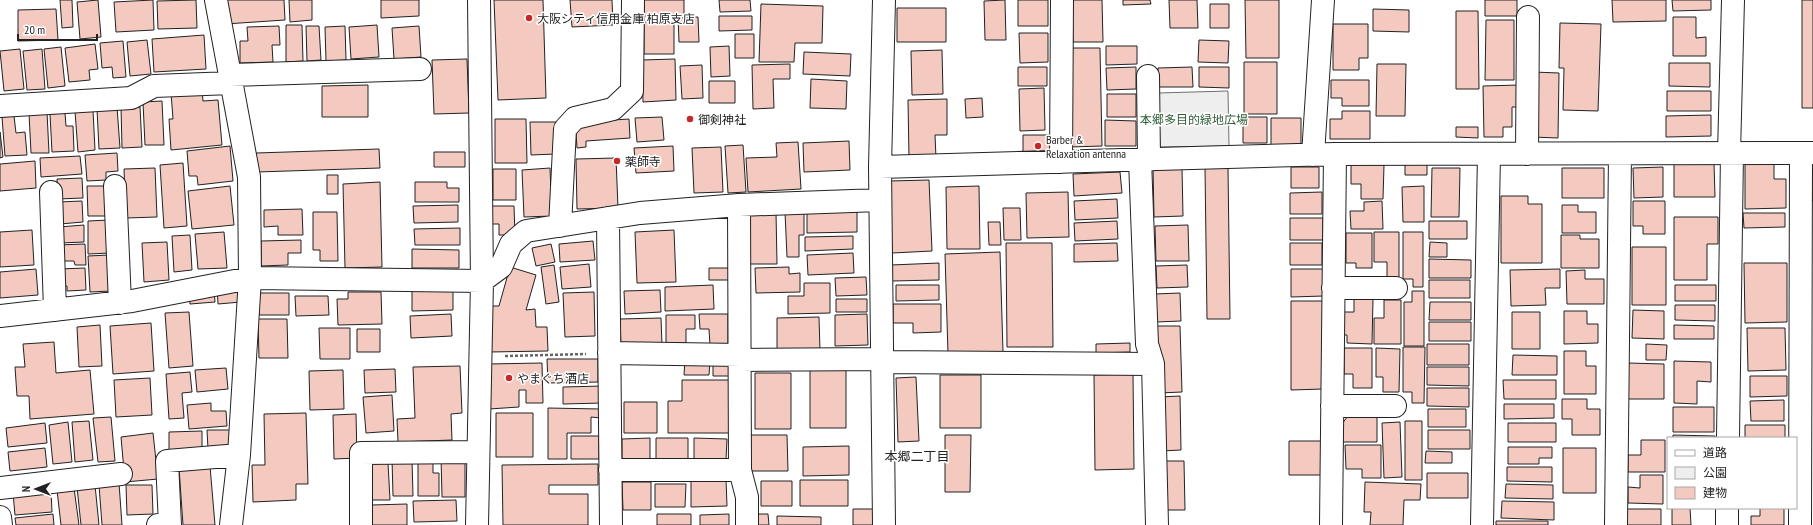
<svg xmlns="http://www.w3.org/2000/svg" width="1813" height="525" font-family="'PT Sans Narrow','Noto Sans JP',sans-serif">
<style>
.green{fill:#eee;stroke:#6f6f6f}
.building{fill:#f3c9c0;stroke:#222}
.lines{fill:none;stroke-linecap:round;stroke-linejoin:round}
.minor-casing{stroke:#222;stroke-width:24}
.path{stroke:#646464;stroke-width:2.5;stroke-dasharray:3 2;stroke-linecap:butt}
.minor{stroke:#fff;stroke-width:22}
.poi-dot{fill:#c62828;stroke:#fff;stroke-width:1.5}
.labels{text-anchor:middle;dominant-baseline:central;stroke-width:3;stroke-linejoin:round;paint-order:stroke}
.poi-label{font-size:12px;fill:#222;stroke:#fff;text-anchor:start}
.park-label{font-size:12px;fill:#2f5e38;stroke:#fff}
.neighbourhood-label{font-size:13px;fill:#222;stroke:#fff}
</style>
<rect width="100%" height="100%" fill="#fff"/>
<path class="green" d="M 1228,91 L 1229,146 L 1160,147 L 1158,93 Z"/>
<path class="building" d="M 60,0 L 72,0 L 73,27 L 62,28 Z
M 98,0 L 101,37 L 80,39 L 77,2 Z
M 153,0 L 154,30 L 116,32 L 114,2 Z
M 196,0 L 197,28 L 158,29 L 157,1 Z
M 224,0 L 284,0 L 285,20 L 225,24 Z
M 289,0 L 312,0 L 312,20 L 290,22 Z
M 381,0 L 419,0 L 419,16 L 381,18 Z
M 494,0 L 543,0 L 546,98 L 498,100 Z
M 570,0 L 612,0 L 613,25 L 572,27 Z
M 644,0 L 684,0 L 684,15 L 644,16 Z
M 719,0 L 750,0 L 751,11 L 720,12 Z
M 1005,0 L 1006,40 L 985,40 L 984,1 Z
M 1018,0 L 1048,0 L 1048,26 L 1018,26 Z
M 1072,0 L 1102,0 L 1103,42 L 1073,42 Z
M 1123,0 L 1150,0 L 1151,4 L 1123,5 Z
M 1169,0 L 1197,0 L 1198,28 L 1170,28 Z
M 1245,0 L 1279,0 L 1279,58 L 1246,58 Z
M 1485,0 L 1517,0 L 1517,16 L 1485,16 Z
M 1612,0 L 1666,0 L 1666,21 L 1613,22 Z
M 1672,0 L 1711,0 L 1711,10 L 1673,11 Z
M 1802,0 L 1813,0 L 1813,108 L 1802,108 Z
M 761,4 L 823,6 L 822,43 L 795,43 L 794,62 L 759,62 Z
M 1210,4 L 1229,4 L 1229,28 L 1210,28 Z
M 897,8 L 946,8 L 946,42 L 897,42 Z
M 56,9 L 58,40 L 18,41 L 18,10 Z
M 1373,9 L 1409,10 L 1409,32 L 1373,31 Z
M 1456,11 L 1478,11 L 1479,89 L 1456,89 Z
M 719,16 L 752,16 L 752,30 L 719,31 Z
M 698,17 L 699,42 L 679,42 L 678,18 Z
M 1673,17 L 1696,17 L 1696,38 L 1706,37 L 1706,56 L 1673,56 Z
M 1486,20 L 1514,20 L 1514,80 L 1485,80 Z
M 644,22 L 674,22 L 674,54 L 644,54 Z
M 1560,23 L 1601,24 L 1598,111 L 1563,110 L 1564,68 L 1559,68 Z
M 1333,24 L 1368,24 L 1368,58 L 1359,58 L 1359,70 L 1333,70 Z
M 286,25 L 302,25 L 303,61 L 286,62 Z
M 377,25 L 379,57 L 351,59 L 349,27 Z
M 279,26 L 280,45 L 272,45 L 273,62 L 240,63 L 240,41 L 248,41 L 247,27 Z
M 306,26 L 319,26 L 321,60 L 307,61 Z
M 345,26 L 346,60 L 326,61 L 325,27 Z
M 419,26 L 421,57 L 394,59 L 392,28 Z
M 1019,33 L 1048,33 L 1048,62 L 1020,63 Z
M 735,34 L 754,34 L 754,58 L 735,58 Z
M 204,35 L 206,69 L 154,72 L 152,39 Z
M 147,40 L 151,74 L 130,76 L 127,42 Z
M 1199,40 L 1229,41 L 1228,63 L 1198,62 Z
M 123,41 L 126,77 L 113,78 L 112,67 L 102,68 L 100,43 Z
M 95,44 L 98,69 L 89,70 L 90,80 L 69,82 L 65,48 Z
M 729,46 L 730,76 L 711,77 L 710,47 Z
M 1106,46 L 1137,46 L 1137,64 L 1106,65 Z
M 61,47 L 65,86 L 48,88 L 44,49 Z
M 1070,48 L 1100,48 L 1102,146 L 1070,147 Z
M 20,49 L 24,89 L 4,91 L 0,51 Z
M 42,49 L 45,89 L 27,90 L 23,51 Z
M 942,50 L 943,94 L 912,95 L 911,51 Z
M 804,52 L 851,54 L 850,76 L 803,74 Z
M 467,59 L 469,113 L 434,114 L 432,60 Z
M 675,59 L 676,100 L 643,102 L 642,60 Z
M 1244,62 L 1277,62 L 1277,114 L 1244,114 Z
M 1669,63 L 1710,63 L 1710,87 L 1669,86 Z
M 790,64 L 790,79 L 773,79 L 774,108 L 753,109 L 752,65 Z
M 1377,64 L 1406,64 L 1405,116 L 1376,116 Z
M 702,65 L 703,98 L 682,99 L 680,66 Z
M 1018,67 L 1047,67 L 1047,86 L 1018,86 Z
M 1136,67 L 1136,89 L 1107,90 L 1106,68 Z
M 1192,67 L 1193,87 L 1158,87 L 1158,68 Z
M 1199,67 L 1229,67 L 1229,88 L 1199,87 Z
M 1533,72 L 1559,73 L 1558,138 L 1532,137 Z
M 811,79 L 847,81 L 846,109 L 810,108 Z
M 1331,80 L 1369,80 L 1369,106 L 1342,106 L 1342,98 L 1331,98 Z
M 709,81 L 735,81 L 735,103 L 709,103 Z
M 368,85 L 368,117 L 322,117 L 322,86 Z
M 1520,85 L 1520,107 L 1512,107 L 1512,127 L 1503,127 L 1503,137 L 1484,137 L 1483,86 Z
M 1044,88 L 1045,130 L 1020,131 L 1019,89 Z
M 202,90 L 203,101 L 218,100 L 222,145 L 171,150 L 169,119 L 173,119 L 171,93 Z
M 1667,91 L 1711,91 L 1711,111 L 1667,111 Z
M 1107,94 L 1136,94 L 1136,117 L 1107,117 Z
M 982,98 L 983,117 L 966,118 L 965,99 Z
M 947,99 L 947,135 L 935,135 L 936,158 L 909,158 L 908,100 Z
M 162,101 L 164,145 L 145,145 L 143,102 Z
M 117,107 L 120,148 L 99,149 L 97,109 Z
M 121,107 L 140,107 L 142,147 L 122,148 Z
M 93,110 L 95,150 L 78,152 L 75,111 Z
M 1342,111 L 1370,111 L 1370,139 L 1330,139 L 1330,119 L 1342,119 Z
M 47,112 L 49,153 L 31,153 L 29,113 Z
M 65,113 L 66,126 L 73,126 L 74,151 L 52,152 L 50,114 Z
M 1711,115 L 1711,136 L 1666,137 L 1666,116 Z
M 14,116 L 16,133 L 25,132 L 27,155 L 5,156 L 2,117 Z
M 662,117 L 664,140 L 637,142 L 635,118 Z
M 1243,117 L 1267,117 L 1267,143 L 1243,143 Z
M 1271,118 L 1301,118 L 1301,145 L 1271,145 Z
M 495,119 L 526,119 L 527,163 L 495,163 Z
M 629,119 L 630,138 L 586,141 L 586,147 L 577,148 L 576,133 L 583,122 Z
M 1105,120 L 1136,121 L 1136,146 L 1105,146 Z
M 530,122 L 556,122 L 556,154 L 531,155 Z
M 1456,127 L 1478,127 L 1478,138 L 1456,137 Z
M 0,132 L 3,157 L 0,158 Z
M 1023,135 L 1053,135 L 1053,156 L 1023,157 Z
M 849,141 L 850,170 L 804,172 L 803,143 Z
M 798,142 L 801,189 L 748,192 L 746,158 L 777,157 L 776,143 Z
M 743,145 L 746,192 L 728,193 L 725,146 Z
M 230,146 L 233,181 L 198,185 L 197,176 L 189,176 L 187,151 Z
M 673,146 L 674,171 L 636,173 L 634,148 Z
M 721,147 L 723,192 L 694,193 L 692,148 Z
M 379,149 L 380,168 L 257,172 L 256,153 Z
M 434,152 L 465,152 L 465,167 L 434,167 Z
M 117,153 L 118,171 L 106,172 L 106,180 L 87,181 L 85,155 Z
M 80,156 L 82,174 L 41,177 L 40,158 Z
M 616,158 L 618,208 L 577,209 L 576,159 Z
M 35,161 L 36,188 L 0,191 L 0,164 Z
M 1405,162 L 1427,162 L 1427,175 L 1405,175 Z
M 1810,162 L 1813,162 L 1813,201 L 1811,201 Z
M 183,163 L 187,226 L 164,228 L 160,165 Z
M 1714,163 L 1715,197 L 1674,197 L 1674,164 Z
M 1351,164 L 1384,165 L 1383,199 L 1361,199 L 1361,184 L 1351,184 Z
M 1745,164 L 1774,164 L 1774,179 L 1786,179 L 1786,208 L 1745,209 Z
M 1291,167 L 1319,167 L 1319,188 L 1291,188 Z
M 1663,167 L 1663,197 L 1634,198 L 1633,168 Z
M 155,168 L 157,217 L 126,218 L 124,169 Z
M 550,168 L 552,216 L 524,217 L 522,170 Z
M 1153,168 L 1182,168 L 1183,216 L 1154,217 Z
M 1205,168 L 1228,168 L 1230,319 L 1207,319 Z
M 1432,168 L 1460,168 L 1459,217 L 1431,217 Z
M 1562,168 L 1604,168 L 1604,198 L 1562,198 Z
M 493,169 L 516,169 L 516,200 L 493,200 Z
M 1120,172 L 1122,193 L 1074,196 L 1073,174 Z
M 327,175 L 338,175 L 338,194 L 327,194 Z
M 82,178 L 83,198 L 58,199 L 57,179 Z
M 929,180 L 932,251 L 892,253 L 889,181 Z
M 380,182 L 382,267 L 345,268 L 343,184 Z
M 415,182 L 447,182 L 447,188 L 459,188 L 459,202 L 415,202 Z
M 87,186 L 107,186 L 109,216 L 88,216 Z
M 230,186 L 234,225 L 192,229 L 188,191 Z
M 979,186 L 980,249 L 947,249 L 946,187 Z
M 1424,186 L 1424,222 L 1403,222 L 1402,187 Z
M 1068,192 L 1069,237 L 1027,238 L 1026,193 Z
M 1322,192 L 1322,214 L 1290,214 L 1290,193 Z
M 1501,196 L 1528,196 L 1528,204 L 1542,204 L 1542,263 L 1501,263 Z
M 1117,199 L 1118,218 L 1075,220 L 1074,201 Z
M 82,201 L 83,222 L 60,224 L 58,202 Z
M 1382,201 L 1383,229 L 1351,229 L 1350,211 L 1364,211 L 1364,202 Z
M 1633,201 L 1665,201 L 1665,234 L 1643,234 L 1643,226 L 1633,226 Z
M 458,205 L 458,222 L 414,223 L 413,206 Z
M 1562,205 L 1578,205 L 1578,212 L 1596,212 L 1596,233 L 1562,233 Z
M 491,206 L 514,206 L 515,235 L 499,235 L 499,224 L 491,224 Z
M 1003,208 L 1020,208 L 1021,240 L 1004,240 Z
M 302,209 L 303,235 L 278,235 L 278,226 L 264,227 L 264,210 Z
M 807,209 L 857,209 L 857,232 L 807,233 Z
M 804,211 L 804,235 L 799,235 L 799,257 L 787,257 L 785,212 Z
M 313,212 L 337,212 L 338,261 L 320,261 L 320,250 L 313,250 Z
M 776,212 L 777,264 L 750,264 L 750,213 Z
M 1743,213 L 1785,213 L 1785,227 L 1744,228 Z
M 1674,217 L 1718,217 L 1718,244 L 1707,244 L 1707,280 L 1674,280 Z
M 1290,218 L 1323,218 L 1323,240 L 1290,240 Z
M 109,220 L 110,253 L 88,254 L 88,221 Z
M 1117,221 L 1118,239 L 1075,241 L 1074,223 Z
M 1429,221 L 1467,221 L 1467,239 L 1429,239 Z
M 988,222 L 1000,222 L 1001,245 L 989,245 Z
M 84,225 L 84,242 L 60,243 L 59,227 Z
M 1188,225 L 1189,261 L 1156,261 L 1155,226 Z
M 460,228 L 460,245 L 415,245 L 414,229 Z
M 32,230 L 34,265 L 0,267 L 0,232 Z
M 674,230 L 676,282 L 637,283 L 635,232 Z
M 224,232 L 227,268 L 198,269 L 195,234 Z
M 1374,232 L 1399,232 L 1399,279 L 1387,279 L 1387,262 L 1374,262 Z
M 1403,232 L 1423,232 L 1423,287 L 1413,287 L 1413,279 L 1403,279 Z
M 1346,233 L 1372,233 L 1372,268 L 1356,268 L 1356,263 L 1346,263 Z
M 190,235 L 192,270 L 174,272 L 172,236 Z
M 1561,235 L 1580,235 L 1580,239 L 1599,239 L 1599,268 L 1561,268 Z
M 853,236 L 853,249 L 805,251 L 805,237 Z
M 301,240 L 301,253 L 288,253 L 288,265 L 261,266 L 261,241 Z
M 593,241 L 595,260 L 560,262 L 559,244 Z
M 167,242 L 169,280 L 144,282 L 142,243 Z
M 1430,242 L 1447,243 L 1447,257 L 1429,257 Z
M 1006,243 L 1052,243 L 1053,347 L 1007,347 Z
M 1117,243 L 1118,261 L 1074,262 L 1074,244 Z
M 1290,243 L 1322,243 L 1322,265 L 1290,265 Z
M 85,244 L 86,265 L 75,265 L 74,261 L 59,261 L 58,245 Z
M 551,244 L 555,262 L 536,266 L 532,248 Z
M 1632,247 L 1666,247 L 1666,305 L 1632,305 Z
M 412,249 L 459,250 L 459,268 L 412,268 Z
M 1000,252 L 1003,352 L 948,354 L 945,254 Z
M 853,253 L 854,273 L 808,275 L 807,255 Z
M 109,255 L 111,291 L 90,292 L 88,256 Z
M 1429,259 L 1471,260 L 1471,278 L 1429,278 Z
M 939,263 L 939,280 L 892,281 L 891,265 Z
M 1744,263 L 1787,263 L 1787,322 L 1745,323 Z
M 589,264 L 591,287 L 562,289 L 560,267 Z
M 554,265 L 559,302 L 546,304 L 541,267 Z
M 1187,265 L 1188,287 L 1157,288 L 1156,266 Z
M 510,267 L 536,275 L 526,310 L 535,309 L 536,327 L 547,327 L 548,351 L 489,352 L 487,306 L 499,306 Z
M 789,267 L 789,274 L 800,273 L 800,292 L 756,293 L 755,268 Z
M 85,268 L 86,290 L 67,291 L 67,286 L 60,286 L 59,269 Z
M 709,268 L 729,268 L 729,280 L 709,280 Z
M 36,269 L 38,295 L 0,298 L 0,272 Z
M 1291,269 L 1323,269 L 1324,296 L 1291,297 Z
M 1560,269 L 1560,288 L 1545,288 L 1546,305 L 1511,306 L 1510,270 Z
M 1585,270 L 1585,279 L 1604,279 L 1604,304 L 1567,304 L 1566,271 Z
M 866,277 L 867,295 L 836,296 L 835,278 Z
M 1429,280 L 1470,280 L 1470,298 L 1429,298 Z
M 804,283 L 830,283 L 830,313 L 788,314 L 788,296 L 804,296 Z
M 713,285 L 714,309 L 665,311 L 665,287 Z
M 896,285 L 939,285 L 939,300 L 896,301 Z
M 1675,285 L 1716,285 L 1716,301 L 1675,301 Z
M 240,286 L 241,302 L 218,304 L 217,287 Z
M 214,290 L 215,302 L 190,304 L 189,292 Z
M 453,290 L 453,310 L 412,311 L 412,291 Z
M 660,290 L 661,312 L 625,314 L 624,291 Z
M 1412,291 L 1424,291 L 1424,346 L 1404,346 L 1404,302 L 1412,302 Z
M 348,292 L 381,292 L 382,324 L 338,325 L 337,299 L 348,299 Z
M 594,292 L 595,336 L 565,337 L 563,293 Z
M 259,293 L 289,293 L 289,315 L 259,315 Z
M 1180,293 L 1181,321 L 1156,322 L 1155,294 Z
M 295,296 L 328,296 L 329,315 L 296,316 Z
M 836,299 L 867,299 L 867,312 L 836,312 Z
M 1354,299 L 1373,299 L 1372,344 L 1347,343 L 1347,335 L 1343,335 L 1344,312 L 1354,312 Z
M 1384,300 L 1401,300 L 1401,344 L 1374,344 L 1374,318 L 1384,318 Z
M 1291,301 L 1323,301 L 1323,389 L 1291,390 Z
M 1430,302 L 1471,302 L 1471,320 L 1429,320 Z
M 893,304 L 941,304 L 941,332 L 913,333 L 913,323 L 893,323 Z
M 1675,305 L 1715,305 L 1715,321 L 1675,320 Z
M 1633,310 L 1664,311 L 1664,339 L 1632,338 Z
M 1564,311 L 1587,311 L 1587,324 L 1598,324 L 1598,343 L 1564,344 Z
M 189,312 L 193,366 L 169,368 L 165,313 Z
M 1512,312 L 1540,312 L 1540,349 L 1512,349 Z
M 451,314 L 452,336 L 411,338 L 410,316 Z
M 699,314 L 728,314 L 728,344 L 710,345 L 709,329 L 700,329 Z
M 867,314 L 868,345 L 835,346 L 835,315 Z
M 666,315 L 695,315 L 695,329 L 686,329 L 686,343 L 666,343 Z
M 819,317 L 820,351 L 777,352 L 777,318 Z
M 661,318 L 662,345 L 621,346 L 620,319 Z
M 258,319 L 287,319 L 288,358 L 259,358 Z
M 1429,322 L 1471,322 L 1471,341 L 1429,341 Z
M 151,323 L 154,371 L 113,374 L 110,326 Z
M 100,325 L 102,366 L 79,367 L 77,327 Z
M 1674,325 L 1714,326 L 1714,339 L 1674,339 Z
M 1157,326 L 1180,326 L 1182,392 L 1159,393 Z
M 319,328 L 350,328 L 350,359 L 320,359 Z
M 1747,328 L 1785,328 L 1786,370 L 1748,371 Z
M 357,329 L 380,329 L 380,352 L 357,352 Z
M 54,342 L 56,373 L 90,370 L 94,414 L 30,419 L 29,396 L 17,396 L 15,367 L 25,367 L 23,344 Z
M 1130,343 L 1130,352 L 1096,353 L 1096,344 Z
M 1427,344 L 1469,344 L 1469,365 L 1427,365 Z
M 1646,344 L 1667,345 L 1666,360 L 1646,360 Z
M 1403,347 L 1425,347 L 1424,403 L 1412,403 L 1412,392 L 1403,392 Z
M 1344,348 L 1372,348 L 1372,388 L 1353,388 L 1353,374 L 1344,374 Z
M 1376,348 L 1400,349 L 1399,392 L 1383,392 L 1383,377 L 1376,377 Z
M 1564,351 L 1586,351 L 1586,366 L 1596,366 L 1596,394 L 1564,394 Z
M 1513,355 L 1557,356 L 1557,375 L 1512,375 Z
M 547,359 L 598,359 L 598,382 L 548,383 Z
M 685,360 L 710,361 L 709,375 L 684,375 Z
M 713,361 L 735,361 L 735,376 L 713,376 Z
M 1674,361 L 1711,362 L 1711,382 L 1697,381 L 1697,404 L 1674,403 Z
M 542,363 L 543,403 L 526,403 L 526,390 L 519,390 L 519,407 L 489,409 L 488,364 Z
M 1628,363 L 1664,364 L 1664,399 L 1628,399 Z
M 460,366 L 462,413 L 451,414 L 452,440 L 398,442 L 397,419 L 415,418 L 413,367 Z
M 1427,367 L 1469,367 L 1469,386 L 1427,385 Z
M 226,368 L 228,389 L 197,392 L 195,370 Z
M 810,368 L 846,368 L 846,428 L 810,428 Z
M 395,369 L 396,392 L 365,393 L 364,370 Z
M 343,370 L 344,409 L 310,410 L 309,371 Z
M 190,372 L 192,392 L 182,393 L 184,418 L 169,419 L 166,374 Z
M 755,373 L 791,373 L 791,429 L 755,429 Z
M 1133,374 L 1134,469 L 1095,470 L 1094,375 Z
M 940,375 L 981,375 L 981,428 L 940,428 Z
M 1750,376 L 1787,376 L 1787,396 L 1750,397 Z
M 916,377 L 919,441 L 898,442 L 896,378 Z
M 150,378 L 152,415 L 116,417 L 114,380 Z
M 682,380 L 729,380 L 729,433 L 668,433 L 668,401 L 682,401 Z
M 1503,380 L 1556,380 L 1556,399 L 1504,399 Z
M 603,386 L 603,403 L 563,404 L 563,387 Z
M 1427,388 L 1469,388 L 1469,407 L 1427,406 Z
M 392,395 L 394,431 L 366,433 L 363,397 Z
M 1180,396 L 1181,450 L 1161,451 L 1159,397 Z
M 1562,399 L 1587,399 L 1587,409 L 1600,409 L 1600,435 L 1572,435 L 1572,419 L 1562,419 Z
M 1784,400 L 1784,421 L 1751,421 L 1750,401 Z
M 624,402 L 657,402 L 657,433 L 624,433 Z
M 211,403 L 211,411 L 226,411 L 227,426 L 189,429 L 187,405 Z
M 1504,404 L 1554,404 L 1554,418 L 1504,419 Z
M 1673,407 L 1714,407 L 1714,432 L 1673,432 Z
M 548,408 L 601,409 L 601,418 L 591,417 L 591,433 L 567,433 L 567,459 L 548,459 Z
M 1428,409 L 1466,409 L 1466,427 L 1428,427 Z
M 306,413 L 308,484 L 296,484 L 296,500 L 253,502 L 252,465 L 265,465 L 264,414 Z
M 496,413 L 533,413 L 533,457 L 496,457 Z
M 356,414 L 357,458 L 334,459 L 333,415 Z
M 1348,416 L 1377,417 L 1377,442 L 1341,442 L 1341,425 Z
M 111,417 L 115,461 L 98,462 L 93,418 Z
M 89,421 L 93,460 L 75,462 L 72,422 Z
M 1405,421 L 1422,421 L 1422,480 L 1405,480 Z
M 68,422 L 72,462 L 53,464 L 49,425 Z
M 1400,422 L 1402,477 L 1384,478 L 1382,423 Z
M 45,423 L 47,443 L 8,447 L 6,428 Z
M 1508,423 L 1556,423 L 1556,442 L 1508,442 Z
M 1745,425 L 1785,425 L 1785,438 L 1745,438 Z
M 207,430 L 231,430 L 231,448 L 208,449 Z
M 1428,430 L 1470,430 L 1470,449 L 1428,449 Z
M 202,431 L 202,450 L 169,451 L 169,432 Z
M 153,433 L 158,479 L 125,482 L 121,437 Z
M 749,435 L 787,435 L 788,471 L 749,471 Z
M 945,435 L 971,435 L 970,492 L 945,492 Z
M 1673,435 L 1715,436 L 1715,438 L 1673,438 Z
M 571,436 L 599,436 L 599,459 L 571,459 Z
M 650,438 L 650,459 L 622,459 L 622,439 Z
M 656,438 L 688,438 L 688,461 L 656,461 Z
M 694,438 L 727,439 L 726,460 L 694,459 Z
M 1641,440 L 1665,440 L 1665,472 L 1628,472 L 1628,455 L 1641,455 Z
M 1289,441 L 1323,441 L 1323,475 L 1289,475 Z
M 1345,445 L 1381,445 L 1381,478 L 1362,478 L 1362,469 L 1346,469 Z
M 849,446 L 849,475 L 803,476 L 803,447 Z
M 1508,447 L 1552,447 L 1552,458 L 1539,458 L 1539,464 L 1508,464 Z
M 45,448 L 47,467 L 10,471 L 8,452 Z
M 1563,448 L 1596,448 L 1596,493 L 1563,493 Z
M 1426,451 L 1452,452 L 1452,463 L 1425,463 Z
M 441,457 L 465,457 L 465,497 L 442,497 Z
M 418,458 L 433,458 L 433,473 L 439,473 L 439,496 L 418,496 Z
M 392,459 L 412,459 L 413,496 L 393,496 Z
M 1164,461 L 1184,461 L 1185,510 L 1165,510 Z
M 388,463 L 390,500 L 370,500 L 369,464 Z
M 598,464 L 598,485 L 549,485 L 549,494 L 588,494 L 588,525 L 503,525 L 502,465 Z
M 210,466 L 215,525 L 183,525 L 179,468 Z
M 1507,467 L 1552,467 L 1552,482 L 1507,481 Z
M 1427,473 L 1468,473 L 1468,498 L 1427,498 Z
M 1640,475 L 1663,475 L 1663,504 L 1628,503 L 1628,487 L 1640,488 Z
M 726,479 L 727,506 L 691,507 L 691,480 Z
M 800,480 L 848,480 L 848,506 L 800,506 Z
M 761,481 L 792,481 L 792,506 L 761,506 Z
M 622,482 L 651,482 L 651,510 L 623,510 Z
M 1365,482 L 1421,484 L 1420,500 L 1404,500 L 1403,525 L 1370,525 L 1371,512 L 1364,512 Z
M 119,483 L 122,525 L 102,525 L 99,485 Z
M 655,484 L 686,484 L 685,507 L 655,507 Z
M 1506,484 L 1553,485 L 1553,499 L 1505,498 Z
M 95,485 L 99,525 L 81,525 L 77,487 Z
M 126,485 L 152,485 L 153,514 L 127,515 Z
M 74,488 L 79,525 L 61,525 L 57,490 Z
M 51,490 L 52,512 L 15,515 L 13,493 Z
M 456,500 L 457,521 L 414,522 L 413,501 Z
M 1502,501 L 1554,502 L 1554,520 L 1501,518 Z
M 407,504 L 407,525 L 371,525 L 371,505 Z
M 1672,508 L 1690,508 L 1691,525 L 1672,525 Z
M 1760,508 L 1784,508 L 1784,525 L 1751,525 L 1751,516 L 1760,516 Z
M 853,509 L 875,509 L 876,525 L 853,525 Z
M 1626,509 L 1661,509 L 1661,525 L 1626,525 Z
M 53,514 L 54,525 L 16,525 L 15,518 Z
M 657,514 L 691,514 L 691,525 L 657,525 Z
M 729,514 L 729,525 L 700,525 L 700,515 Z
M 751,514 L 768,514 L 769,525 L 751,525 Z
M 777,516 L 821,517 L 821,525 L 777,525 Z
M 1496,521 L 1548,521 L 1548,525 L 1496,525 Z"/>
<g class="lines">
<g class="minor-casing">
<path id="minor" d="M 884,0 L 880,167 L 884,525
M 230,75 L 420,69
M 1148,76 L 1149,160
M 0,106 L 131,98 L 154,86 L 231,83
M 1729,153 L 1733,0
M 1527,154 L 1528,17
M 1313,155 L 1323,0
M 1140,160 L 1147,344 L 1153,364 L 1157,525
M 1061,162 L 1062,0
M 880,167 L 1335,154 L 1813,153
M 115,186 L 120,303
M 51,192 L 55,310
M 739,205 L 740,470 L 747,497 L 747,525
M 608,218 L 611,525
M 560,226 L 565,129 L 575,118 L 613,109 L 632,91 L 633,0
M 1333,288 L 1396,288
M 0,316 L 132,301 L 250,278 L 482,281 L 501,267 L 511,244 L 526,231 L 640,213 L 739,205 L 880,200
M 609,353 L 740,355
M 740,360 L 882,359
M 882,362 L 1153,364
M 1332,406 L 1395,406
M 1728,438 L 1732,153
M 610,470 L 740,470
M 0,488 L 121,474
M 0,517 L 1,525
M 158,525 L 170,525 L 167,461 L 239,455 L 250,278 L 249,177 L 216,0
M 231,525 L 239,455
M 361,525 L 361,453 L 478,452
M 477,525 L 482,281 L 479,0
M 1331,525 L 1335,154
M 1482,525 L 1489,154
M 1616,525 L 1620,154
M 1727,525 L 1727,508
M 1800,525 L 1801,153"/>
</g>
<path class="path" d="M 505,356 L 586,354"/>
<use href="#minor" class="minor"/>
</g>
<g class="poi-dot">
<circle cx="529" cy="18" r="4"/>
<circle cx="690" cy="119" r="4"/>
<circle cx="1038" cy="146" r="4"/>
<circle cx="617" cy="161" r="4"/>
<circle cx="509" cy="378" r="4"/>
</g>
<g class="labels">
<g class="poi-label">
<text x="537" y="18">大阪シティ信用金庫 柏原支店</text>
<text x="698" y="119">御剣神社</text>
<text x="1046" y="139">Barber &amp;<tspan x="1046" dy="14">Relaxation antenna</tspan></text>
<text x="625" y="161">薬師寺</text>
<text x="517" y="378">やまぐち酒店</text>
</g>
<g class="park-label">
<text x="1194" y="119">本郷多目的緑地広場</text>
</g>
<g class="neighbourhood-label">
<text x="917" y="456">本郷二丁目</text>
</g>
</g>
<rect x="1667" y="437" width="130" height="72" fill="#ffffff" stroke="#a7a7a7"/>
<rect x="1675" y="450" width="20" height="6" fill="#ffffff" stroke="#a7a7a7"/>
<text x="1703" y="457" font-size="12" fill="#222222">道路</text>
<rect x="1675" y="467" width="20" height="12" fill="#eeeeee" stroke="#a7a7a7"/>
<text x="1703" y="477" font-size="12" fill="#222222">公園</text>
<rect x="1675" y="487" width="20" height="12" fill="#f3c9c0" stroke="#a7a7a7"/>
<text x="1703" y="497" font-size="12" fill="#222222">建物</text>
<g transform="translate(36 489) rotate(270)" stroke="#ffffff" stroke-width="3" paint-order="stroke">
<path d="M0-3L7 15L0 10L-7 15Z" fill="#222222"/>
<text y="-6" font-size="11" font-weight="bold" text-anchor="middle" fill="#222222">N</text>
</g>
<path d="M18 34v6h79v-6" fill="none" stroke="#222222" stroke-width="2"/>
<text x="24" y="34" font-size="12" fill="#222222" stroke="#ffffff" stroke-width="3" paint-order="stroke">20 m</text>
</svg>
